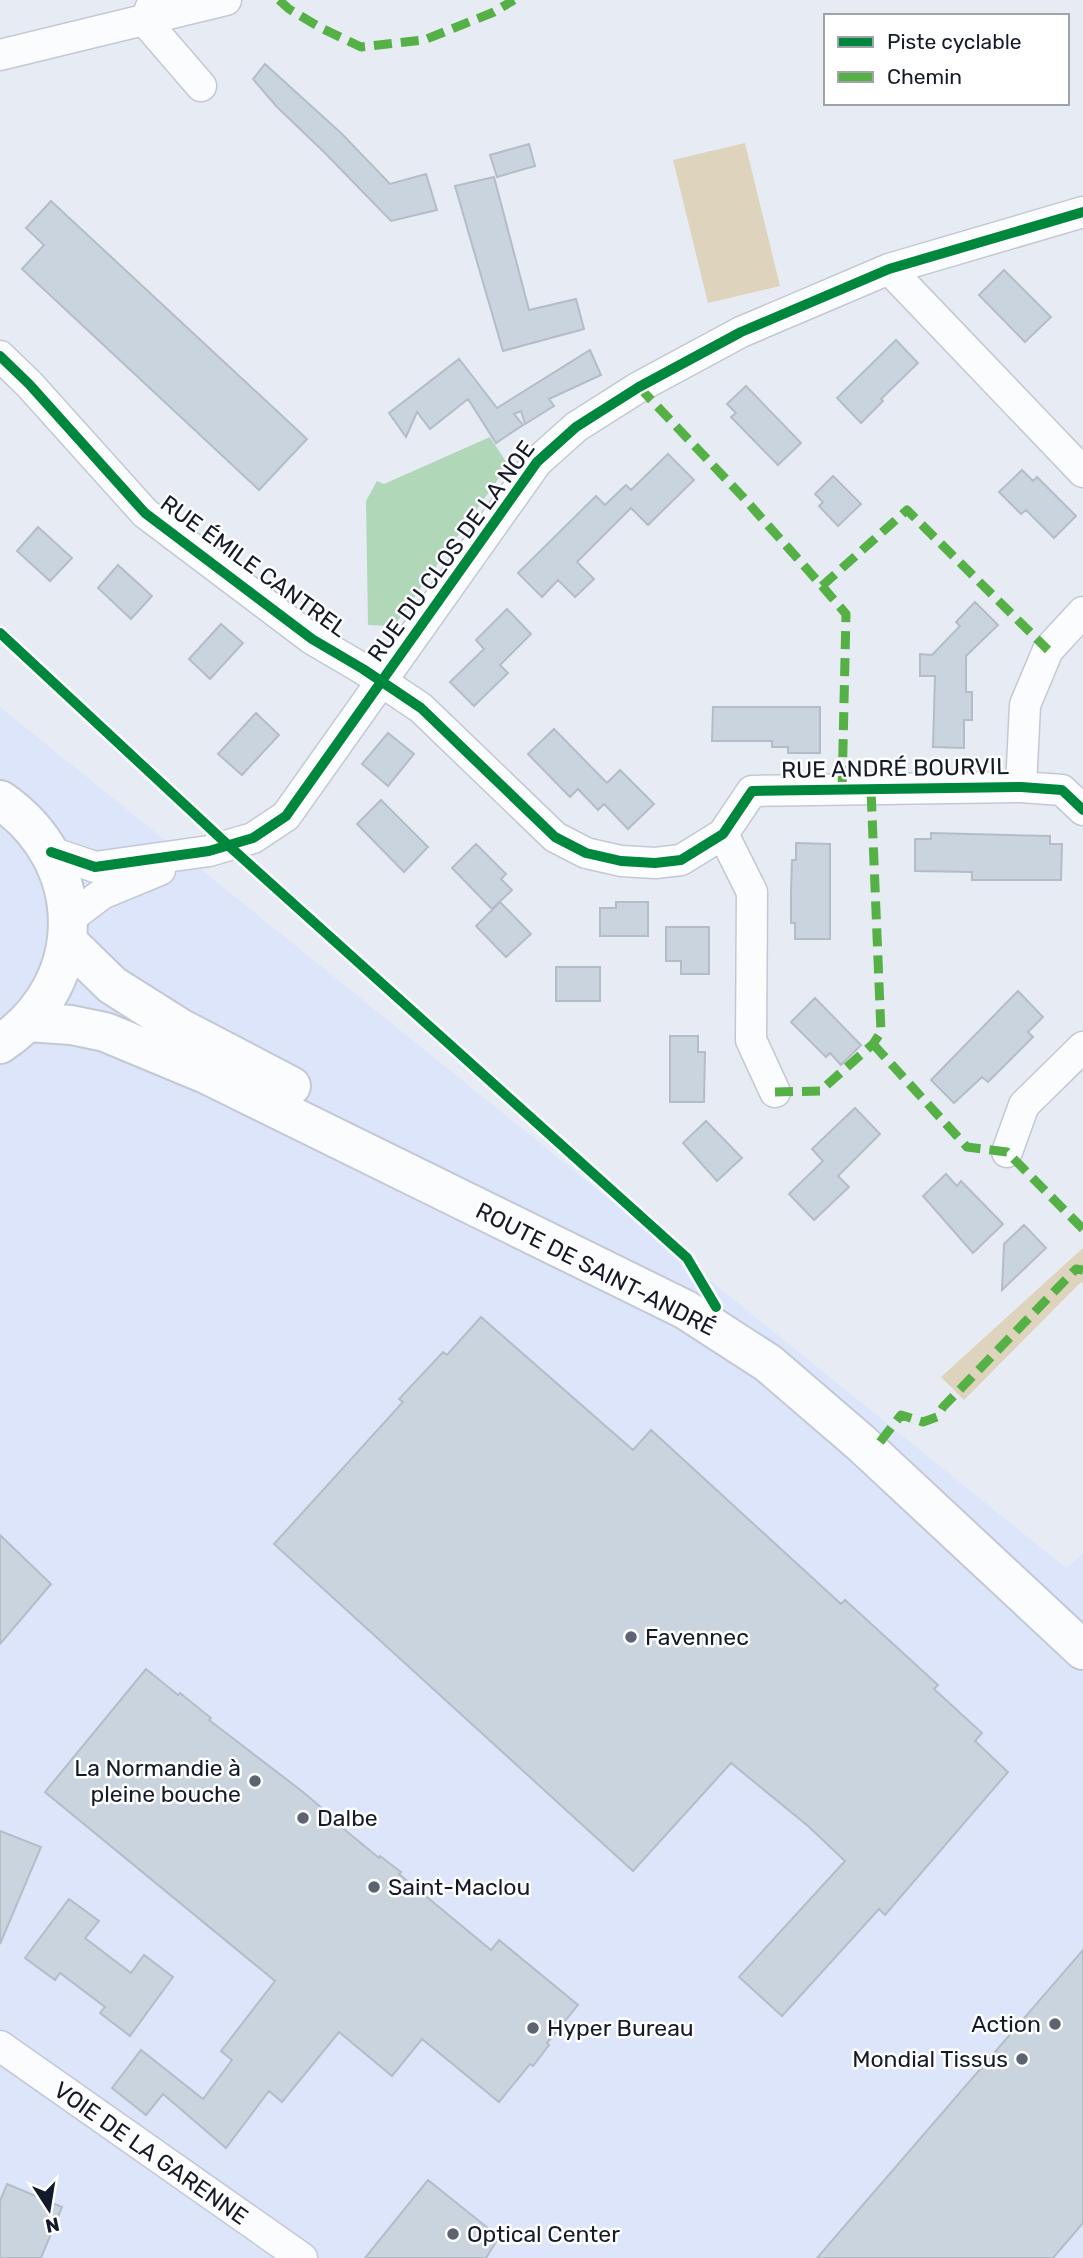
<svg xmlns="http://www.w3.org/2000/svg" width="1083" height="2258" font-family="Rubik,sans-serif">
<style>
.built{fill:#dde5fa}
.green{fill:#ded3bc}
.water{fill:#b0d7b8}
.building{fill:#cad4df;stroke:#b4bdc7;stroke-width:2}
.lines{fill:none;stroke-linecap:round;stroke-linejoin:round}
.minor-casing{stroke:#c3c8d5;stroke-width:33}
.major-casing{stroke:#c3c8d5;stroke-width:42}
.minor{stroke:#fbfcfd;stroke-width:30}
.major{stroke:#fbfcfd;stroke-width:38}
.quiet{stroke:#55b146;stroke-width:9;stroke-dasharray:18 9;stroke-linecap:butt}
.cycleway-casing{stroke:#fff;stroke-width:15}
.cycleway{stroke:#00873e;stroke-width:10}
.poi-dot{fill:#5e6371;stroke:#fff;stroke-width:2.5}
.labels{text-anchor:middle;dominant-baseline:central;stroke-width:5;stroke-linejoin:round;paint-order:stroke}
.street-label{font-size:23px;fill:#141a2a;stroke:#fff}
.poi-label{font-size:23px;fill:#141a2a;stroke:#fff;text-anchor:start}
</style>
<rect width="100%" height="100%" fill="#e7ebf4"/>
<path class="built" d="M 0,707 L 1066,1568 L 1083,1554 L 1083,2258 L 0,2258 Z"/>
<path class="green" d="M 745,143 L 780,286 L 708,303 L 673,160 Z
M 1083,1248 L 1083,1284 L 1081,1282 L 964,1400 L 941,1377 Z"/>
<path class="water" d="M 490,437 L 508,465 L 394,626 L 368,625 L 366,501 L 377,481 L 384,484 Z"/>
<path class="building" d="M 265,64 L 342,134 L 390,184 L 426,174 L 437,210 L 391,221 L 324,152 L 277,107 L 253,79 Z
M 529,144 L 535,166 L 497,177 L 490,155 Z
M 494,177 L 529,310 L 576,299 L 584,329 L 503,351 L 455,186 Z
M 51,201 L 307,439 L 259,490 L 22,269 L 44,245 L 26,228 Z
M 1004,270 L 1051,317 L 1025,342 L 979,295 Z
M 896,340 L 918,363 L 881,399 L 883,401 L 861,423 L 837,398 Z
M 590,350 L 601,375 L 549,399 L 554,406 L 525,424 L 521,411 L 514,414 L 523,425 L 496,443 L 468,399 L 430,429 L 417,412 L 406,437 L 389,413 L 459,359 L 497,408 Z
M 746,386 L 801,443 L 778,465 L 731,417 L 736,413 L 727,404 Z
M 668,454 L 694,480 L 648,525 L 631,508 L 577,562 L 594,579 L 575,597 L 558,580 L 542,597 L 518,573 L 596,496 L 605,505 L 626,485 L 631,490 Z
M 1022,470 L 1033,481 L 1037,477 L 1076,516 L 1054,538 L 1026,510 L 1021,514 L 999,492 Z
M 833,476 L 861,504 L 838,526 L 819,506 L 823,502 L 815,494 Z
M 38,527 L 72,558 L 50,581 L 17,551 Z
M 118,565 L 152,596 L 131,619 L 98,588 Z
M 975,602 L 998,625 L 966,656 L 966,692 L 972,692 L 972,720 L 964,720 L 964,748 L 933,747 L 935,676 L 920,676 L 920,654 L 932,655 L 960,626 L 956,622 Z
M 507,609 L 531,634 L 500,665 L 508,673 L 474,706 L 450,682 L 484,649 L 476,640 Z
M 221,624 L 243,643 L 210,679 L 189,659 Z
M 713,707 L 820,707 L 820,753 L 788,753 L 788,747 L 772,747 L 772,741 L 712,741 Z
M 256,713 L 279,735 L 242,775 L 218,754 Z
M 554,729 L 607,783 L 620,770 L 654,804 L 628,829 L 604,804 L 598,810 L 578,789 L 570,797 L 528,754 Z
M 388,733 L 414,754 L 388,786 L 362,764 Z
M 381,800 L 428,847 L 404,872 L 357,824 Z
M 931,833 L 1050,836 L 1050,844 L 1062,844 L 1061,880 L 972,880 L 972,872 L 915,871 L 915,839 L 931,839 Z
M 796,843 L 830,844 L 830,939 L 795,939 L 795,923 L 791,923 L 791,891 L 792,860 L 796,860 Z
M 476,844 L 506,874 L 501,879 L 512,890 L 492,909 L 452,868 Z
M 500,902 L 531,934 L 506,957 L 476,926 Z
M 616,902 L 648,902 L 648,936 L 600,936 L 600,908 L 616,908 Z
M 666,927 L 709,927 L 709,974 L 681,974 L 681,961 L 666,961 Z
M 556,967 L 600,967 L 600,1001 L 556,1001 Z
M 1018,991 L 1043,1017 L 1028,1032 L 1033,1037 L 988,1082 L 982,1077 L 954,1103 L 931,1080 Z
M 815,998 L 861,1045 L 841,1065 L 830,1053 L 826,1057 L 791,1022 Z
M 670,1036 L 698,1036 L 698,1052 L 705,1052 L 704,1102 L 670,1102 Z
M 855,1108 L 880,1134 L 838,1176 L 849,1187 L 814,1220 L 789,1194 L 823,1161 L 812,1149 Z
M 706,1121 L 742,1158 L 717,1181 L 683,1143 Z
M 946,1174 L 957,1186 L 961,1181 L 1003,1224 L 973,1253 L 923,1196 Z
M 1024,1225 L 1046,1248 L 1002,1290 L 1004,1244 Z
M 481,1317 L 633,1450 L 651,1430 L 841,1604 L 845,1600 L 938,1685 L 934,1689 L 982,1733 L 975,1741 L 1008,1772 L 885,1915 L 879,1909 L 782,2016 L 739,1977 L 845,1861 L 808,1826 L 731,1763 L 633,1871 L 274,1544 L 403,1402 L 399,1399 L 443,1352 L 447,1355 Z
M 0,1535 L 51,1584 L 0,1644 Z
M 146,1669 L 178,1695 L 180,1693 L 211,1718 L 209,1720 L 303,1792 L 323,1809 L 322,1811 L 379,1858 L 380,1856 L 401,1872 L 399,1874 L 491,1950 L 499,1940 L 578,2005 L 547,2043 L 549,2045 L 533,2066 L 530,2064 L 499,2102 L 422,2039 L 392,2076 L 339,2032 L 282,2102 L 269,2091 L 226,2148 L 163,2094 L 146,2115 L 112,2088 L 141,2050 L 203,2099 L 232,2060 L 221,2051 L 275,1981 L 45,1792 Z
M 0,1831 L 41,1847 L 0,1944 Z
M 69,1899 L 99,1921 L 85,1938 L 131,1973 L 144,1955 L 173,1977 L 130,2036 L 100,2013 L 105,2007 L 60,1973 L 55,1980 L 25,1958 Z
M 1083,1950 L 1083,2223 L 1053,2258 L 817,2258 Z
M 428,2180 L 499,2237 L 486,2258 L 365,2258 Z
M 7,2184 L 62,2207 L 41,2258 L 0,2258 L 0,2201 Z"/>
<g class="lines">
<g class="minor-casing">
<path id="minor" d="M 151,7 L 145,21 L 201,86
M 0,55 L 226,0
M 889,269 L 1083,472
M 0,356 L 29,384 L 145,513 L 312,639 L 363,669 L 421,708 L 555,837 L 586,853 L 621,861 L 655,863 L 681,860 L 723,834 L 752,791 L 1021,787 L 1062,790 L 1083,810
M 1021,787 L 1025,705 L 1048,650 L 1083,612
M 723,834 L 752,892 L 751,1040 L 775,1092
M 51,852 L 95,867 L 209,851 L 253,838 L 286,816 L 537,462 L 576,427 L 639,387 L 741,332 L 889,269 L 1083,212
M 69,919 L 102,894 L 160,870
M 1007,1152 L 1024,1105 L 1083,1047
M 0,2046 L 302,2258"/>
</g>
<g class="major-casing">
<path id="major" d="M 0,800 C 90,861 91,984 0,1044
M 67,941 L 112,985 L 180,1028 L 291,1086
M 29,1022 L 71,1025 L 105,1032 L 206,1074 L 686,1310 L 768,1363 L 861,1443 L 1083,1650"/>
</g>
<use href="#minor" class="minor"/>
<use href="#major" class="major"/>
<path class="quiet" d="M 279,0 L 289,9 L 321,28 L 361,47 L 424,40 L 494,12 L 514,0
M 639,387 L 742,496 L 822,586 L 907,510 L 1048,650
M 822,586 L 846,614 L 842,791
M 873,1044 L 967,1147 L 1007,1152 L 1083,1229
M 775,1092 L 820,1091 L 873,1044 L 881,1032 L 871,790
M 880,1442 L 901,1415 L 923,1422 L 937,1417 L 943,1407 L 1076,1269 L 1083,1270"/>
<g class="cycleway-casing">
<path id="cycleway" d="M 0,356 L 29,384 L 145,513 L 312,639 L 363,669 L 421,708 L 555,837 L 586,853 L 621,861 L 655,863 L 681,860 L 723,834 L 752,791 L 1021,787 L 1062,790 L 1083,810
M 0,633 L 229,846 L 687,1258 L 716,1307
M 51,852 L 95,867 L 209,851 L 253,838 L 286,816 L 537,462 L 576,427 L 639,387 L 741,332 L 889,269 L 1083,212"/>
</g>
<use href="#cycleway" class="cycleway"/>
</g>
<g class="poi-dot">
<circle cx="631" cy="1637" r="7"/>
<circle cx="255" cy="1781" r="7"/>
<circle cx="303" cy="1818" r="7"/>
<circle cx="374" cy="1887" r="7"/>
<circle cx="1055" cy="2024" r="7"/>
<circle cx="533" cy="2028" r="7"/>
<circle cx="1022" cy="2059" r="7"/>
<circle cx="453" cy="2234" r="7"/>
</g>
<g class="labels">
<g class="street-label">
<text transform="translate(451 551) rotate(-54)">RUE DU CLOS DE LA NOE</text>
<text transform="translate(254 566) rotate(36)">RUE ÉMILE CANTREL</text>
<text transform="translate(895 768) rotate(-1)">RUE ANDRÉ BOURVIL</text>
<text transform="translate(596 1269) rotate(27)">ROUTE DE SAINT-ANDRÉ</text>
<text transform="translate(151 2153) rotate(35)">VOIE DE LA GARENNE</text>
</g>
<g class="poi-label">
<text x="645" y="1637">Favennec</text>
<text x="241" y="1768" text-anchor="end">La Normandie à<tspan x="241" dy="26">pleine bouche</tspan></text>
<text x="317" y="1818">Dalbe</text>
<text x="388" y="1887">Saint-Maclou</text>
<text x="1041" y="2024" text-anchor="end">Action</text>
<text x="547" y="2028">Hyper Bureau</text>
<text x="1008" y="2059" text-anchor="end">Mondial Tissus</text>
<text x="467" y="2234">Optical Center</text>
</g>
</g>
<rect x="824" y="14" width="245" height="91" fill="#ffffff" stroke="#a1a3aa" stroke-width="2"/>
<rect x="838" y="37" width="35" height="10" fill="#00873e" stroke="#a1a3aa" stroke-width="2"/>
<text x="887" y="49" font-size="21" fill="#141a2a">Piste cyclable</text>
<rect x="838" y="72" width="35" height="10" fill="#55b146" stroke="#a1a3aa" stroke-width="2"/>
<text x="887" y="84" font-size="21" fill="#141a2a">Chemin</text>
<g transform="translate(49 2209) rotate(168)" stroke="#ffffff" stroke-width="5" paint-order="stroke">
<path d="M0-5L12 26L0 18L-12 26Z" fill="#141a2a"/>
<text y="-10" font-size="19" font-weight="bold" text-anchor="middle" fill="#141a2a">N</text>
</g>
</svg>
